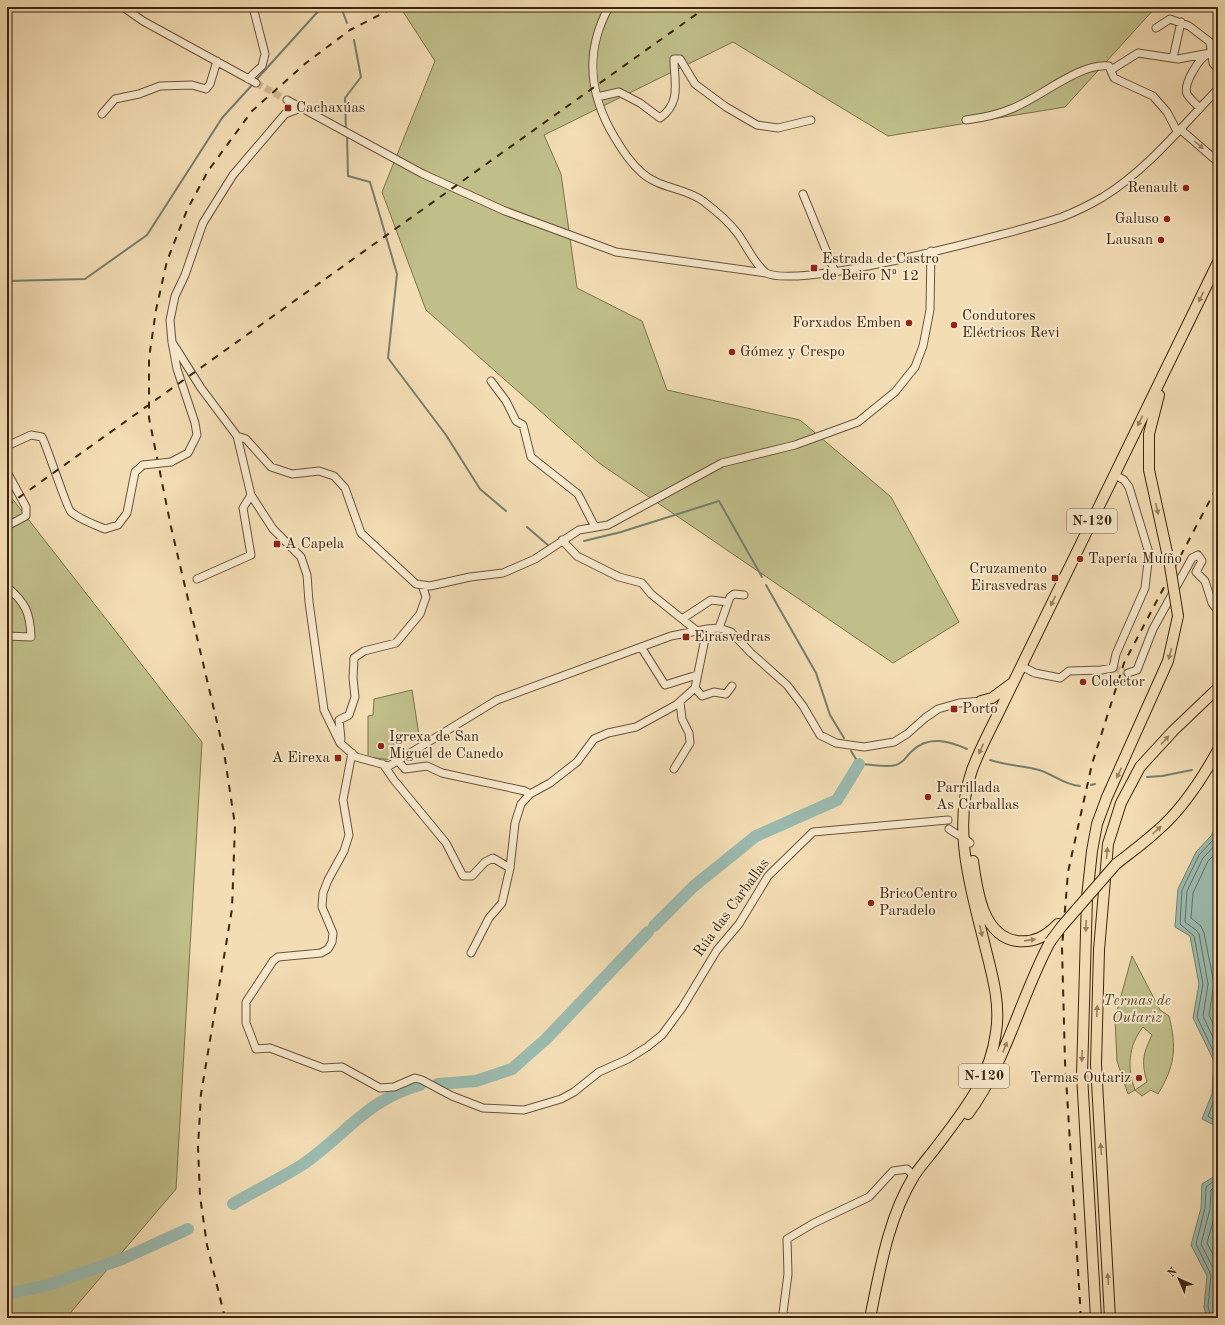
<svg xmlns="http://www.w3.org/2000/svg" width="1225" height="1325" font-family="'Old Standard TT',serif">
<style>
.green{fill:#c0bf8a;stroke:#7e724c;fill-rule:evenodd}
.water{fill:#9bbbb0;stroke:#757f6f}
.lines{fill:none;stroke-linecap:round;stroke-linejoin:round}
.shore{stroke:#6c705f;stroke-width:1}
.stream{stroke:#757f6f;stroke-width:2}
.river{stroke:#9bbbb0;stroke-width:12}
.minor-tunnel{stroke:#cfb893;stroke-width:7;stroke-dasharray:7 3.5;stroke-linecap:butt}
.minor-casing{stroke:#6a5338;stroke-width:9}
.highway-casing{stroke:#3d250e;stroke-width:12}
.minor{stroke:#f7e9ce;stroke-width:7}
.highway{stroke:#f3ddb4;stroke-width:10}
.rail{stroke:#3d250e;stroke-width:2;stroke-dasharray:7 7;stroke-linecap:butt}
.minor-bridge-casing{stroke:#6a5338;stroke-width:9;stroke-linecap:butt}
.highway-bridge-casing{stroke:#3d250e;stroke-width:12;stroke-linecap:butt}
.minor-bridge{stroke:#f7e9ce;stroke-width:7}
.highway-bridge{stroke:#f3ddb4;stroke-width:10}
.oneway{fill:#9a876e}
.oneway2{fill:#988161}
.poi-dot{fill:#8f2418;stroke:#f7e9ce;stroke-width:1.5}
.labels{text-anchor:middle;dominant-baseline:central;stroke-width:4;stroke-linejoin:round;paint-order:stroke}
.shield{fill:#f7e9ce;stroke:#756048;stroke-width:1}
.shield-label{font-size:14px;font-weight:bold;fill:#3d250e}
.poi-label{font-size:15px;fill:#3d250e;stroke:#f7e9ce;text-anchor:start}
.street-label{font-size:15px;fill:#3d250e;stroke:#f7e9ce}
.park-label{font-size:15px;font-style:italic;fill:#5e4c2d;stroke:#f7e9ce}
</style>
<rect width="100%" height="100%" fill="#f3ddb4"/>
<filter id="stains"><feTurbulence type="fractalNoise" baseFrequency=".005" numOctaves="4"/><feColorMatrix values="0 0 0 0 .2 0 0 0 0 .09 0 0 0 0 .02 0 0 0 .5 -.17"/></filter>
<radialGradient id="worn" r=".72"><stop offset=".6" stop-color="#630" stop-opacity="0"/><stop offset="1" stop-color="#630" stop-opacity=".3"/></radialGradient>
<path class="green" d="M 400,7 L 1156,7 L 1065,107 L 888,136 L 733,42 L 544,135 L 561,174 L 577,288 L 642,321 L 667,390 L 800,420 L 891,497 L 959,622 L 893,663 L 599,463 L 426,310 L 382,192 L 435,61 Z
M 7,492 L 202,742 L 176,1189 L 66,1318 L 7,1318 Z
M 412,690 L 419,735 L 395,734 L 392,760 L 368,757 L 368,716 L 373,715 L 374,699 Z
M 1132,956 L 1160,1010 L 1169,1016 C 1177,1048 1175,1066 1158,1094 L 1151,1090 L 1142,1096 L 1135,1090 L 1128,1094 L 1117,1061 L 1115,1018 ZM 1143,1027 L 1152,1035 C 1143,1054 1141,1061 1147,1082 L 1135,1090 C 1127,1068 1128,1046 1143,1027 Z"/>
<path class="water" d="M 1218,821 L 1218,1127 L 1202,1119 L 1212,1094 L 1214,1061 L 1193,1018 L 1199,984 L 1190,936 L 1175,927 L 1178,889 L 1196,852 L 1211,836 Z
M 1218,1174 L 1218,1318 L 1207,1318 L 1204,1307 L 1207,1276 L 1191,1245 L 1201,1208 L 1202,1184 Z"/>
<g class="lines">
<path class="shore" d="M 1218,830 L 1214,839 L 1199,855 L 1182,890 L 1180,924 L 1194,936 L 1203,984 L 1197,1017 L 1218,1061
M 1218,842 L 1203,858 L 1187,891 L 1185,922 L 1196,930 L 1199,934 L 1208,984 L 1203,1016 L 1218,1048
M 1218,851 L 1208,861 L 1193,893 L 1191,918 L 1201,926 L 1204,933 L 1214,984 L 1209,1015 L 1218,1035
M 1218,1062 L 1216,1095 L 1208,1116 L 1218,1123
M 1218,1192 L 1216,1211 L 1207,1243 L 1218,1264
M 1211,1318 L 1208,1306 L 1211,1275 L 1196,1244 L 1205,1208 L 1206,1187 L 1218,1178
M 1216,1318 L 1213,1306 L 1216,1274 L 1201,1244 L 1210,1209 L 1211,1190 L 1218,1184"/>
<path class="stream" d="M 341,7 L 347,23
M 256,80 L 322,7
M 346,131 L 345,98 L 361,77 L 354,40
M 347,135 L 348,176 L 370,182 L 397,274 L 388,358 L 446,435 L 480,489 L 506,511
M 7,281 L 85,279 L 147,235 L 222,118 L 253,84
M 527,527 L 549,546
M 584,541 L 621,532 L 719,501 L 762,577
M 766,585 L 816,673 L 830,715 L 844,738
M 851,751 L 859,764 C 870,764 886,768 896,765 C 905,762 906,756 912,751 C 928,735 949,741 967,749
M 990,760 C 1006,765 1022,766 1039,770 C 1053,774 1064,785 1080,786
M 1147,777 L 1162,776 L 1192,770
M 1091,785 L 1095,784"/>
<path class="river" d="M 654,926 L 694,886 L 756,836 L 837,800 L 859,764
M 438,1084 L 476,1081 L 512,1069 L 546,1039 L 648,932
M 233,1204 C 256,1190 282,1178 305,1163 C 346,1134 368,1099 420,1085
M 7,1294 L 48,1285 L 122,1259 L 188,1229"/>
<path class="minor-tunnel" d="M 256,83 L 287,100
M 1113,668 L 1128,673"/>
<g class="minor-casing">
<path id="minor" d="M 123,7 L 143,21 L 256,83
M 609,7 C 584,52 589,95 615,138 C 622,150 631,163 641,172 C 659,189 684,187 703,201 C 715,210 729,222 738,234 C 748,248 753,262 766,273
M 1156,28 L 1170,19 L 1189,26 L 1210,42 L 1213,63 L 1218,69
M 1173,58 L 1181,22
M 1111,70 L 1138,53 L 1178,59 L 1210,53
M 248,79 L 262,66 L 265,54 L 253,7
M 597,97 L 619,92 L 640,103 L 660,118 C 682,102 674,82 674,59 L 680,59 L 695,84 L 726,107 L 757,125 L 778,128 L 811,120
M 287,100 L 423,174 L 505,211 L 616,252 L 766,273 C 802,290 1017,232 1062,217 C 1075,212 1091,204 1103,197 C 1147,170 1182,126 1218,89
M 1200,108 C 1196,104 1190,99 1187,94 C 1183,84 1199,58 1208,54
M 102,114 L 115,99 L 139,94 L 160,86 L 192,85 L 206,89 L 210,84 L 217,61
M 966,120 C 981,118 997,115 1011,109 C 1040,98 1080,62 1109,66 L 1114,78 L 1153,96 L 1167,112 L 1177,131
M 1180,129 L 1218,162
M 803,194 L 835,272
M 172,342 L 201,388 L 237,436 L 251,495 L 273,529 L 301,557 L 307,575 L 309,602 L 324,710 L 340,743 L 356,757 L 389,766 L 497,700 L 671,636 L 707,629 L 719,628 L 731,632 L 751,653 L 787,685 L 803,706 L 820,735 L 836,743 L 864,747 L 894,742 L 907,734 L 925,718 L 938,709 L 959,703 L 981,701
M 491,381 L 506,401 L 516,421 L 523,425 L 531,457 L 578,494 L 595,527
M 237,436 L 246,439 L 271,467 L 292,474 L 319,471 L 334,476 L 345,488 L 361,533 L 416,584 L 430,586 L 470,577 L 503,573 L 535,559 L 579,530 L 608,525 L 722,463 L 795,445 L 858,422 L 895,392 L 915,367 L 923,346 L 930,310 L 931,251
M 7,446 L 31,435 L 42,437 C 48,449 67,509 71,512 C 81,520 93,524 105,529 L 118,525 L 127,513 L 135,472 L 143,465
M 171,462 L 188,453 L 197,435 L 195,423 L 177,369 L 172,342 L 170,320 L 175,296 L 185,275 L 203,223 L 233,175 L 285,114 L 301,108
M 7,472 L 26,507 L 26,516 L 7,526
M 562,540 L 577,556 L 619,577 L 642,583 L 651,594 L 697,631
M 197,579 L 251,555 L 243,508 L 251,495
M 7,587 C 26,603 30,613 31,637 L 7,636
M 682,619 L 711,600 L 727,602
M 719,628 L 730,597 L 734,594 L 744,595
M 641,647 L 665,685 L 697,675
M 1021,666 L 1035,673 L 1060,678 L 1069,671 L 1101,670 L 1113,668 L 1116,654 L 1145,588 L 1149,553 L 1129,487 L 1124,480 L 1115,475
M 1128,673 L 1137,670 L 1153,629 L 1192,558 L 1198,555 L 1202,561 L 1196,572 L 1205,581 L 1212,603 L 1218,611
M 695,688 L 702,696 L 714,692 L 726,694 L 732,686
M 341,739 L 339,720 L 349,715 L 355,697 L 353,678 L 354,658 L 364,651 L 396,643 L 420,614 L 426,597 L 422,585
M 352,753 L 343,800 L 349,835 L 344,851 L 328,880 L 323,893 L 322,907 L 333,933 L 332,942 L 328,949 L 321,953 L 278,957 L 273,961 L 246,1002 L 246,1023 L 256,1049 L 270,1048 L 323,1068 L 342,1067 L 380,1088 L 394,1087 L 415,1078 L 422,1080 L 452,1096 L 483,1108 L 524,1110 L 561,1099 L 574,1092 L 599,1072 L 628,1059 L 647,1047 L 662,1035 L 682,1008 L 717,950 L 739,924 L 768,876 L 813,832 L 948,820
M 398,761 L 405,769 L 427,766 L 442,773 L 525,791 L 530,794
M 383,764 L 394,780 L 446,843 L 463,876 L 472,876 L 485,862 L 493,858 L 510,868
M 674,769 L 690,743 L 689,733 L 682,719 L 680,702
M 949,829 C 957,835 963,836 970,843
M 471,953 L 489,918 L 502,903 L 510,868 L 515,823 L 521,804 L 530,794 L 550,783 L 577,762 L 594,739 L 608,733 L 636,727 L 676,705 L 695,688 L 707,629
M 787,1318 L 783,1313 L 788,1274 L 787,1239 L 814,1223 L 869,1197 L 893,1171 L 907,1169 L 914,1176"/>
</g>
<g class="highway-casing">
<path id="highway" d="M 1149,470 L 1149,434 L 1159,395
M 981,701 L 992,698 L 1011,684
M 973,861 C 977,889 982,936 1017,941 C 1035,943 1046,936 1058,924
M 1116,864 C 1130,853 1144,843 1157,831 C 1183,809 1202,779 1218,750
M 968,1114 C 1006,1063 1020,998 1050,942
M 870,1318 C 880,1270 888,1218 914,1176 C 920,1167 927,1159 934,1150 C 962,1113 990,1080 996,1032 C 1001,1002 991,971 984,942 C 970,886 952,827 972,770 C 979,751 989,732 998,714 L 1218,262
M 1096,1318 L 1082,1075 L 1087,897 L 1092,851 L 1097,824 L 1107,797 L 1168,661 L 1178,616
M 1110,1318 L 1096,1064 L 1099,950 L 1108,844 L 1121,803 L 1140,767 L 1173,731 L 1218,688"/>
</g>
<use href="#minor" class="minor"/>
<use href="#highway" class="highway"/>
<path class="rail" d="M 1123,7 L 1124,7
M 7,506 L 698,13
M 225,1318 L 207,1245 L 200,1196 L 198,1147 L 201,1094 L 232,909 L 235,825 L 224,752 L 171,527 L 149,418 L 149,358 L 156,310 L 167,261 L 187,210 L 208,171 L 252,111 L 306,63 L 350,30 L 395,7
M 1081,1318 L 1065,1062 L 1062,948 L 1068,872 L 1092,764 L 1124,663 L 1218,485"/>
<g class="minor-bridge-casing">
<path id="minor-bridge" d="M 143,465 L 171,462"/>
</g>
<g class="highway-bridge-casing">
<path id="highway-bridge" d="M 1149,470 L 1170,566 L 1178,616
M 1050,942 L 1062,926 L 1116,864"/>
</g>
<use href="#minor-bridge" class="minor-bridge"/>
<use href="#highway-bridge" class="highway-bridge"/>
</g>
<defs><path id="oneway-solid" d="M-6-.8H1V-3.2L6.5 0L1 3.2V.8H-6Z"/></defs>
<use class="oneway" href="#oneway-solid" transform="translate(1199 145) rotate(41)"/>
<g class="oneway2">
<use href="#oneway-solid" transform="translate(1201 297) rotate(116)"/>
<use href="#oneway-solid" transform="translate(1140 421) rotate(116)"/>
<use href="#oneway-solid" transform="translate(1157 509) rotate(77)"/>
<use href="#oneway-solid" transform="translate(1053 601) rotate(116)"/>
<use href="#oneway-solid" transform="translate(1170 654) rotate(105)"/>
<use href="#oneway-solid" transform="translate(1165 740) rotate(-48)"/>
<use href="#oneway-solid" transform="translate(981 749) rotate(114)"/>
<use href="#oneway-solid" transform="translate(1119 773) rotate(115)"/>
<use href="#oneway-solid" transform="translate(1157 830) rotate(-42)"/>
<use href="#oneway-solid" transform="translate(1107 853) rotate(-85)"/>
<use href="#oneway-solid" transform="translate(1086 926) rotate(92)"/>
<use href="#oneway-solid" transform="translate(981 931) rotate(77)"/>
<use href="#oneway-solid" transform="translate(1030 940) rotate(-8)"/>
<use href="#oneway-solid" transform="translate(1097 1011) rotate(-88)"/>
<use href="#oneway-solid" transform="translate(1005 1047) rotate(-69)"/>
<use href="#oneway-solid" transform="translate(1082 1056) rotate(92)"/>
<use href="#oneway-solid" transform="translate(1101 1149) rotate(-94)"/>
<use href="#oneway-solid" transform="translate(1108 1279) rotate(-93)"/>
</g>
<g class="poi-dot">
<rect x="284" y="104" width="8" height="8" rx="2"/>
<circle cx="1186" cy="188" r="4"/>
<circle cx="1167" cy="219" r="4"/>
<circle cx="1161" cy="240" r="4"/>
<rect x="810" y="264" width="8" height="8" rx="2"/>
<circle cx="909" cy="323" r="4"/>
<circle cx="954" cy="325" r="4"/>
<circle cx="732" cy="352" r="4"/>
<rect x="273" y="540" width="8" height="8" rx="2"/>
<circle cx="1080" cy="559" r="4"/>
<rect x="1051" y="574" width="8" height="8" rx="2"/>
<rect x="682" y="633" width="8" height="8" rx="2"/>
<circle cx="1083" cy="682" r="4"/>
<rect x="950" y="705" width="8" height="8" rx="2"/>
<circle cx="381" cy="746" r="4"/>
<rect x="334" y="754" width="8" height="8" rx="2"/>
<circle cx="928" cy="797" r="4"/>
<circle cx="871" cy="903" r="4"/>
<circle cx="1139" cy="1078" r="4"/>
</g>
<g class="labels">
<g class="shield">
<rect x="1067" y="509" width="50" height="24" rx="3"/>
<rect x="959" y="1064" width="50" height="24" rx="3"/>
</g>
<g class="shield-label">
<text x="1092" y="521">N-120</text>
<text x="984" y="1076">N-120</text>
</g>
<g class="poi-label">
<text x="296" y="108">Cachaxúas</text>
<text x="1178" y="188" text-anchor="end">Renault</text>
<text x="1159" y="219" text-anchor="end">Galuso</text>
<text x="1153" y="240" text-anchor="end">Lausan</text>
<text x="822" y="259">Estrada de Castro<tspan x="822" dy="17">de Beiro Nº 12</tspan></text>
<text x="962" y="316">Condutores<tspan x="962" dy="17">Eléctricos Revi</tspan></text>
<text x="901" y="323" text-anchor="end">Forxados Emben</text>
<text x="740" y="352">Gómez y Crespo</text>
<text x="285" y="544">A Capela</text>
<text x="1088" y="559">Tapería Muíño</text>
<text x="1047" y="569" text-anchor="end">Cruzamento<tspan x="1047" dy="17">Eirasvedras</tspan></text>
<text x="694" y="637">Eirasvedras</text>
<text x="1091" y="682">Colector</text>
<text x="962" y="709">Porto</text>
<text x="389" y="737">Igrexa de San<tspan x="389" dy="17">Miguel de Canedo</tspan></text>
<text x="330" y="758" text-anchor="end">A Eirexa</text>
<text x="936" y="788">Parrillada<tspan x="936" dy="17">As Carballas</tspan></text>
<text x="879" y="894">BricoCentro<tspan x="879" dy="17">Paradelo</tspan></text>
<text x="1131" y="1078" text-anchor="end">Termas Outariz</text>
</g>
<g class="street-label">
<text transform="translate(732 908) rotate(-54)">Rúa das Carballas</text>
</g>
<g class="park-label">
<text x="1137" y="1001">Termas de<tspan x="1137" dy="17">Outariz</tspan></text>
</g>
</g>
<rect width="1225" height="1325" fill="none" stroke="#f3ddb4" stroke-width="24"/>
<rect x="8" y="8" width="1209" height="1309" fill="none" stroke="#3d250e" stroke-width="2"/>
<rect x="12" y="12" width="1201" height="1301" fill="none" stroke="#3d250e"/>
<g transform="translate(1179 1279) rotate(315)" stroke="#f7e9ce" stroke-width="3" paint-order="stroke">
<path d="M0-3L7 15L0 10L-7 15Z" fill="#3d250e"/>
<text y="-6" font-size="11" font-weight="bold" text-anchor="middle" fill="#3d250e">N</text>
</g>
<rect width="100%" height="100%" filter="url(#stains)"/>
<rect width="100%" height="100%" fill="url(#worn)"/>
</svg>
